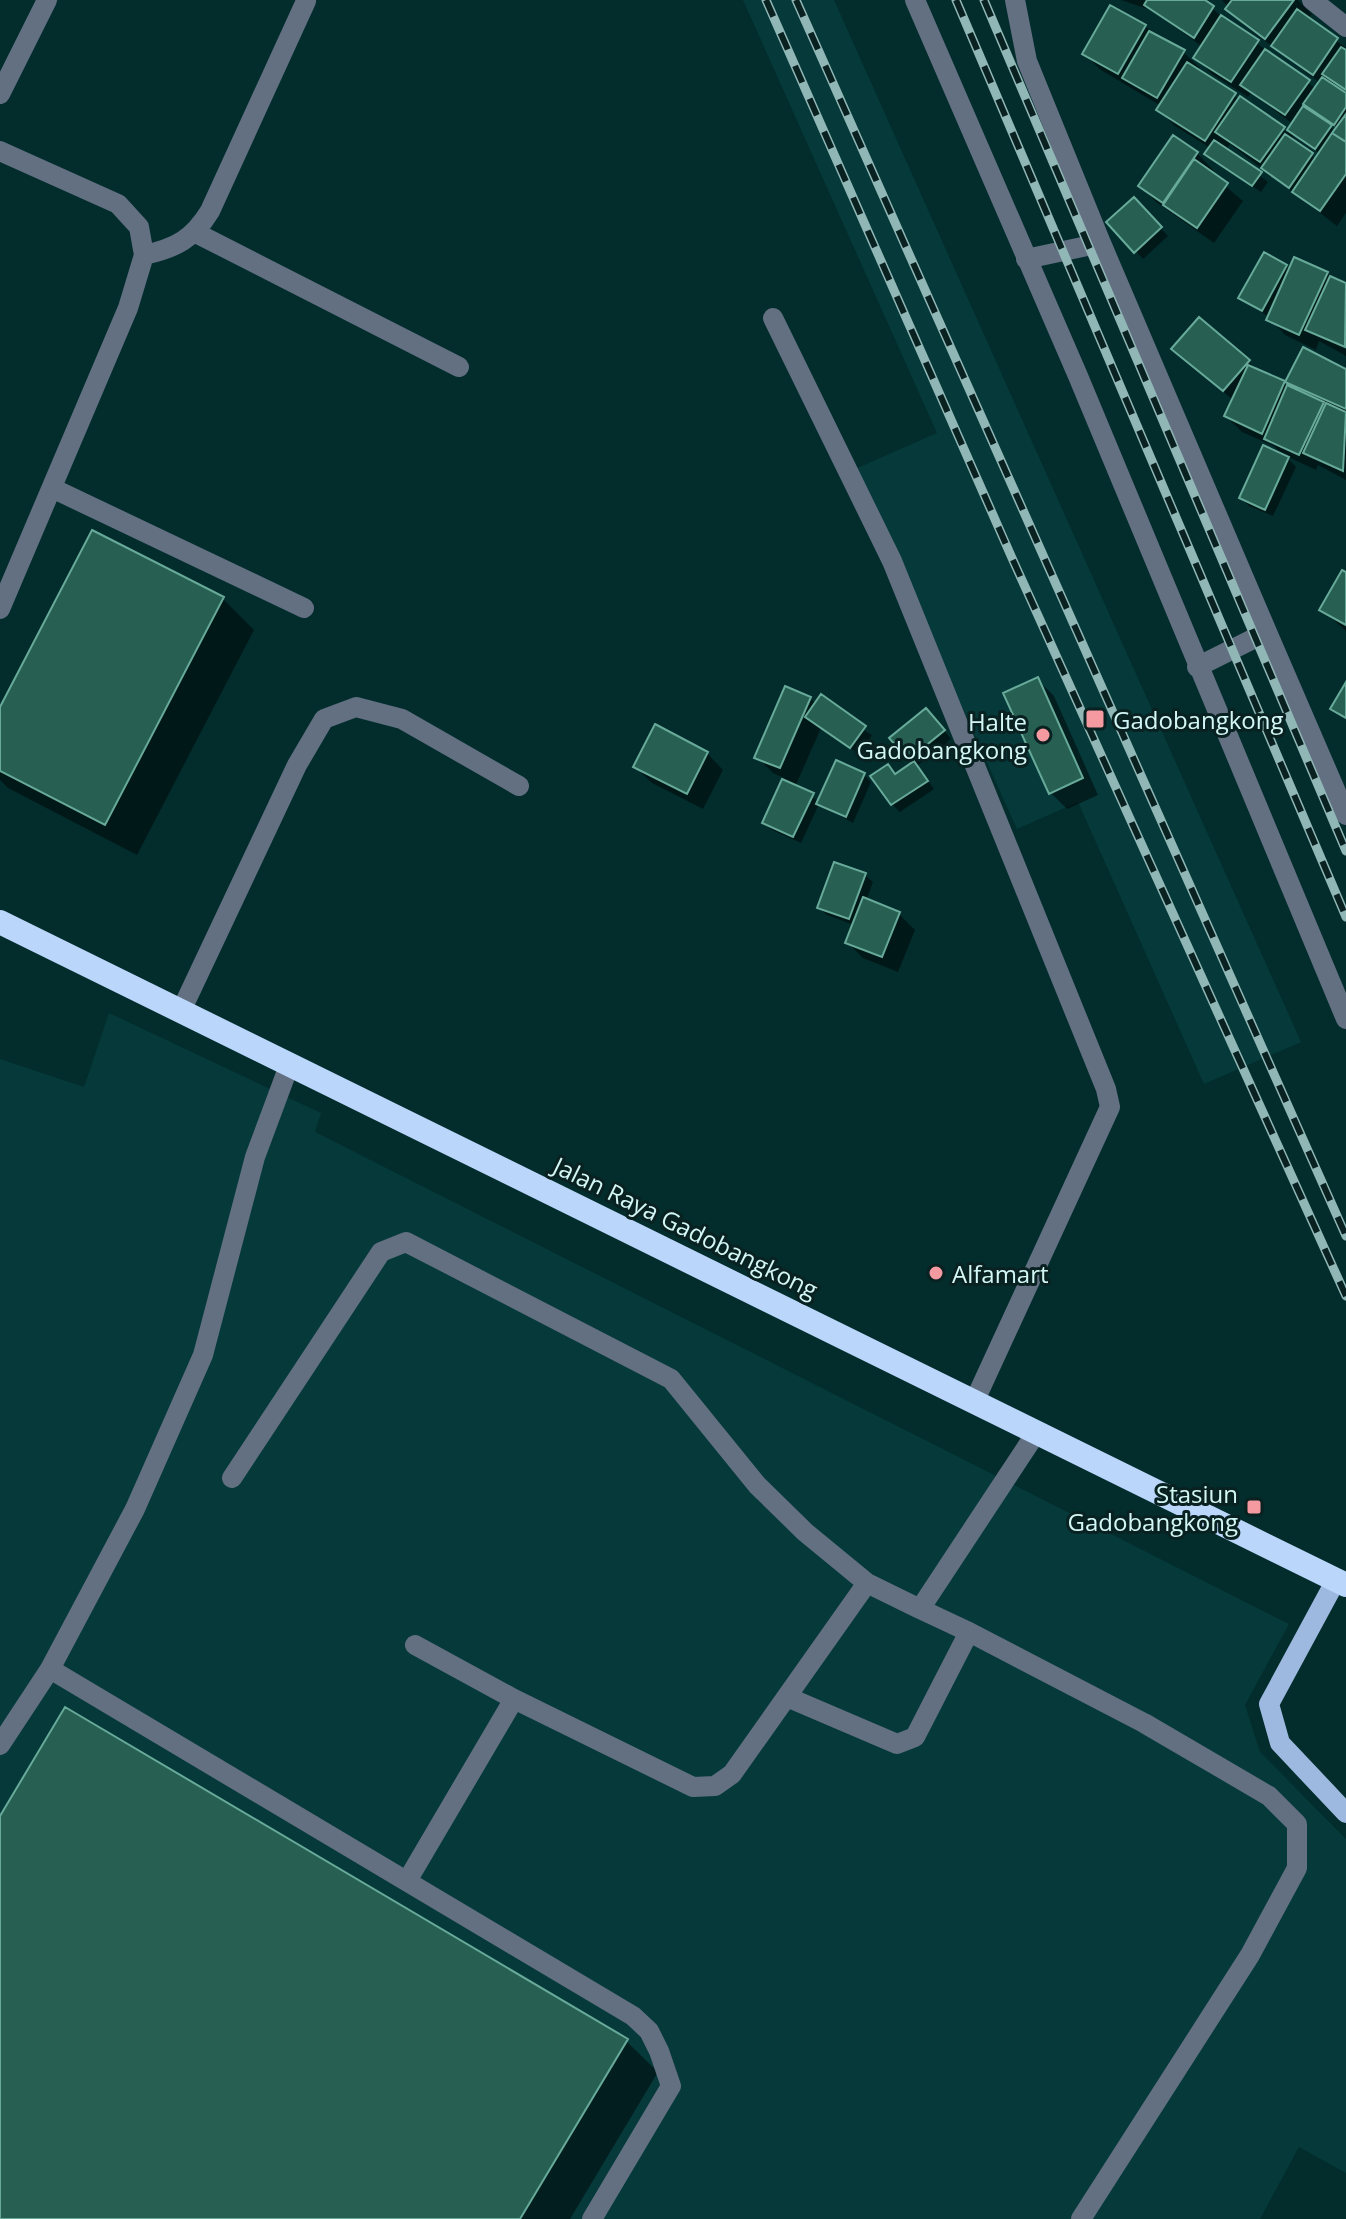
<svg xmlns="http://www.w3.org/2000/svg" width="1346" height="2219" font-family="'Open Sans',sans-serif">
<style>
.built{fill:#06393a}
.shadow{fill:#0007;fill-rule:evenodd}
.building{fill:#276053;stroke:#68aa9a;stroke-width:2}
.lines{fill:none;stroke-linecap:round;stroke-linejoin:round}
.minor{stroke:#627082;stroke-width:20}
.major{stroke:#9eb9df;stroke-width:20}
.highway{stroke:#bbd6fb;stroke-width:24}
.rail-casing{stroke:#90b6b5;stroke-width:9}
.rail{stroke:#0a2121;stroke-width:6;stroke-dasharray:18;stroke-linecap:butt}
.poi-dot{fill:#f49aa0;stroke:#0a2121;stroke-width:3}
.labels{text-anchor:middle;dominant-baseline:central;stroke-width:6;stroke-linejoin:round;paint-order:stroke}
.poi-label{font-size:24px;fill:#d3f7f6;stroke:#0a2121;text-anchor:start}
.street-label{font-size:24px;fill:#d3f7f6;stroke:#0a2121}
</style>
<rect width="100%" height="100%" fill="#032d2d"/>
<path class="built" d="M 743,0 L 834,0 L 1301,1042 L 1204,1084 L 1078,802 L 1017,829 L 855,469 L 937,433 Z
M 109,1013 L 321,1113 L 315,1132 L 1289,1624 L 1245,1705 L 1260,1752 L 1346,1839 L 1346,2173 L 1299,2147 L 1260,2219 L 0,2219 L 0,1059 L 84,1087 Z"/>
<path class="shadow" d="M 1121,0 L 1201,0 L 1316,89 L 1320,83 L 1244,25 L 1222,0 L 1298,0 L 1312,14 L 1308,19 L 1346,48 L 1346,90 L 1335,82 L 1332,86 L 1346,96 L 1346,213 L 1337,226 L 1230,144 L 1226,150 L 1268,182 L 1261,192 L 1214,161 L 1206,154 L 1210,148 L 1175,126 L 1159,110 L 1161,106 L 1101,70 L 1084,54 L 1144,26 L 1183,52 L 1200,68 L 1198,71 L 1288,133 L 1293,124 L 1251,93 L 1248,97 L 1212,74 L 1196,57 L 1203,47 L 1151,10 ZM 1328,121 L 1338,128 L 1336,132 L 1326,123 ZM 1291,133 L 1321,154 L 1317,160 L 1299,146 Z
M 1197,153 L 1213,170 L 1210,173 L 1243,201 L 1214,243 L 1156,202 L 1140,185 Z
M 1134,200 L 1168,236 L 1143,259 L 1109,222 Z
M 1286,266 L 1290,270 L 1327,274 L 1346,285 L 1346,356 L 1319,341 L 1316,350 L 1285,335 L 1269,317 L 1240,298 Z
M 1174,349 L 1248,361 L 1258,371 L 1286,385 L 1304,349 L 1346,371 L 1346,480 L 1318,465 L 1316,470 L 1286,456 L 1296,467 L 1273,516 L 1249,506 L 1241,498 L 1284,457 L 1274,446 L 1242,432 L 1226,416 L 1233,400 Z
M 93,532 L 223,599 L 254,630 L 137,855 L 8,788 L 0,780 L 0,711 Z
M 1346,574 L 1346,631 L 1322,610 Z
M 1038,680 L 1054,696 L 1098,795 L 1067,809 L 1051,793 Z
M 810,699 L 872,735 L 859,754 L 821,728 L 795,787 L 820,802 L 864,775 L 871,782 L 853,823 L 819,804 L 801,843 L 772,830 L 764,823 L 784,778 L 773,773 L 757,757 Z
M 934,718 L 951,739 L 917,766 L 934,789 L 900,812 L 892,804 L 888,766 L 896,775 L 914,764 L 909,759 Z
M 707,753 L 723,770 L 703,809 L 652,783 L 635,767 Z
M 865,875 L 873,882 L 866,901 L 899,914 L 915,930 L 898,972 L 863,958 L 847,942 L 854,925 L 827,915 L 819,908 Z
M 0,1820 L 626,2041 L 658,2072 L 570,2219 L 0,2219 Z"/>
<path class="building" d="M 1147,0 L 1205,0 L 1214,6 L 1194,38 L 1144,5 Z
M 1232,0 L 1294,0 L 1265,39 L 1225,9 Z
M 1110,5 L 1146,25 L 1118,74 L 1082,54 Z
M 1297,9 L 1338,38 L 1313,75 L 1271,46 Z
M 1221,15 L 1259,40 L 1231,82 L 1193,58 Z
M 1149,31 L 1185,50 L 1157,98 L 1122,78 Z
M 1341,47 L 1346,50 L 1346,90 L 1322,74 Z
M 1265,49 L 1310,80 L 1285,115 L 1240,85 Z
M 1187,62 L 1236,93 L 1205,141 L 1156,110 Z
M 1322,77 L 1346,93 L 1346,107 L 1334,125 L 1303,104 Z
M 1240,96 L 1285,127 L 1260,162 L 1215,132 Z
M 1303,106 L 1332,125 L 1315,149 L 1287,130 Z
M 1346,114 L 1346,142 L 1332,133 Z
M 1332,133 L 1346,142 L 1346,174 L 1320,211 L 1292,192 Z
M 1285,134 L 1313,153 L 1289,188 L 1261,168 Z
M 1173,135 L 1198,152 L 1163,203 L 1138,186 Z
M 1214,140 L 1262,172 L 1252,186 L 1204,154 Z
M 1194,159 L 1228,183 L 1197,228 L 1163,205 Z
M 1134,197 L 1162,227 L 1134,253 L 1106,222 Z
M 1264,252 L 1287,265 L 1262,311 L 1238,298 Z
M 1294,257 L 1328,272 L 1299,335 L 1266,320 Z
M 1330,276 L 1346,283 L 1345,347 L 1305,330 Z
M 1199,317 L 1250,360 L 1223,391 L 1171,349 Z
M 1303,347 L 1346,369 L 1346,409 L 1285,382 Z
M 1248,365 L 1285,381 L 1262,434 L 1224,416 Z
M 1287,385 L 1324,402 L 1299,455 L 1264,439 Z
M 1326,403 L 1346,412 L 1343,471 L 1303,453 Z
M 1263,445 L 1289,457 L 1265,510 L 1239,498 Z
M 92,530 L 224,597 L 105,825 L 0,771 L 0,707 Z
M 1342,570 L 1346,572 L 1346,625 L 1319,610 Z
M 1038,677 L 1083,778 L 1049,794 L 1003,693 Z
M 1346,682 L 1346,718 L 1330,709 Z
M 785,686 L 811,697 L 780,768 L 754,758 Z
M 821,694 L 866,726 L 850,748 L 805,717 Z
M 926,708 L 945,730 L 908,760 L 889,738 Z
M 655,724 L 708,752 L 687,794 L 633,767 Z
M 836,760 L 865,773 L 846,817 L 816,804 Z
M 914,761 L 928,781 L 891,805 L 870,776 L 888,764 L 895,774 Z
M 782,779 L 814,793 L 793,837 L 762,823 Z
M 834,862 L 866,873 L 849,919 L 817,908 Z
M 863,897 L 900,912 L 882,957 L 845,943 Z
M 65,1707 L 628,2039 L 520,2219 L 0,2219 L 0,1816 Z"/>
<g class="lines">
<path class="minor" d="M 915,0 L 1078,376 L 1346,1019
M 1015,0 L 1027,61 L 1101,243
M 1312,0 L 1346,27
M 0,94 L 47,0
M 0,151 L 118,204 L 139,227 L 144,255 L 128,308 L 0,609
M 196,233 L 459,367
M 144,255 C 176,248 193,239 210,211 L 306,1
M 1026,259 L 1101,243 L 1267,632
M 773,318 L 892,561 L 1106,1089 L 1110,1107 L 975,1400
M 54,489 L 304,608
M 1197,667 L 1267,632 L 1346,815
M 181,1011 L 297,765 L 324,719 L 356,707 L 402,719 L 519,786
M 290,1063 L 255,1157 L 203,1355 L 135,1509 L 50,1669 L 633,2016 L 649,2031 L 659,2051 L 671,2086 L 592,2219
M 232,1478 L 381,1252 L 406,1242 L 671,1379 L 757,1485 L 805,1532 L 867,1583
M 969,1632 L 1144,1723 L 1269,1796 L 1297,1824 L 1297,1868 L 1250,1955 L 1081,2219
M 415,1645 L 514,1699 L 693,1787 L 715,1786 L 732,1774 L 867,1583 L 920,1609
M 787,1697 L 897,1744 L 915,1737 L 969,1632 L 920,1609 L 1036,1433
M 0,1745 L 50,1669
M 407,1881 L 514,1699"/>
<path class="major" d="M 1336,1580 L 1269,1704 L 1280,1743 L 1346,1813"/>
<path class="highway" d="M 0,922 L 1346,1585"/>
<g class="rail-casing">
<path id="rail" d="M 766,0 L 1012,558 L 1346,1296
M 796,0 L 1346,1236
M 956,0 L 1346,917
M 984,0 L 1346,851"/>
</g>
<use href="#rail" class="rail"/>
</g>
<g class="poi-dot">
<rect x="1085" y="709" width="20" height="20" rx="4"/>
<circle cx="1043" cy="735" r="8"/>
<circle cx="936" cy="1273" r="8"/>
<rect x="1246" y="1499" width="16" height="16" rx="4"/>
</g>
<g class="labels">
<g class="poi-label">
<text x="1113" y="719">Gadobangkong</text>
<text x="1027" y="721" text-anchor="end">Halte<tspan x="1027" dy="28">Gadobangkong</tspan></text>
<text x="952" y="1273">Alfamart</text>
<text x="1238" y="1493" text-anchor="end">Stasiun<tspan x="1238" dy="28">Gadobangkong</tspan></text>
</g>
<g class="street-label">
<text transform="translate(686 1227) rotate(26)">Jalan Raya Gadobangkong</text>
</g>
</g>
</svg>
